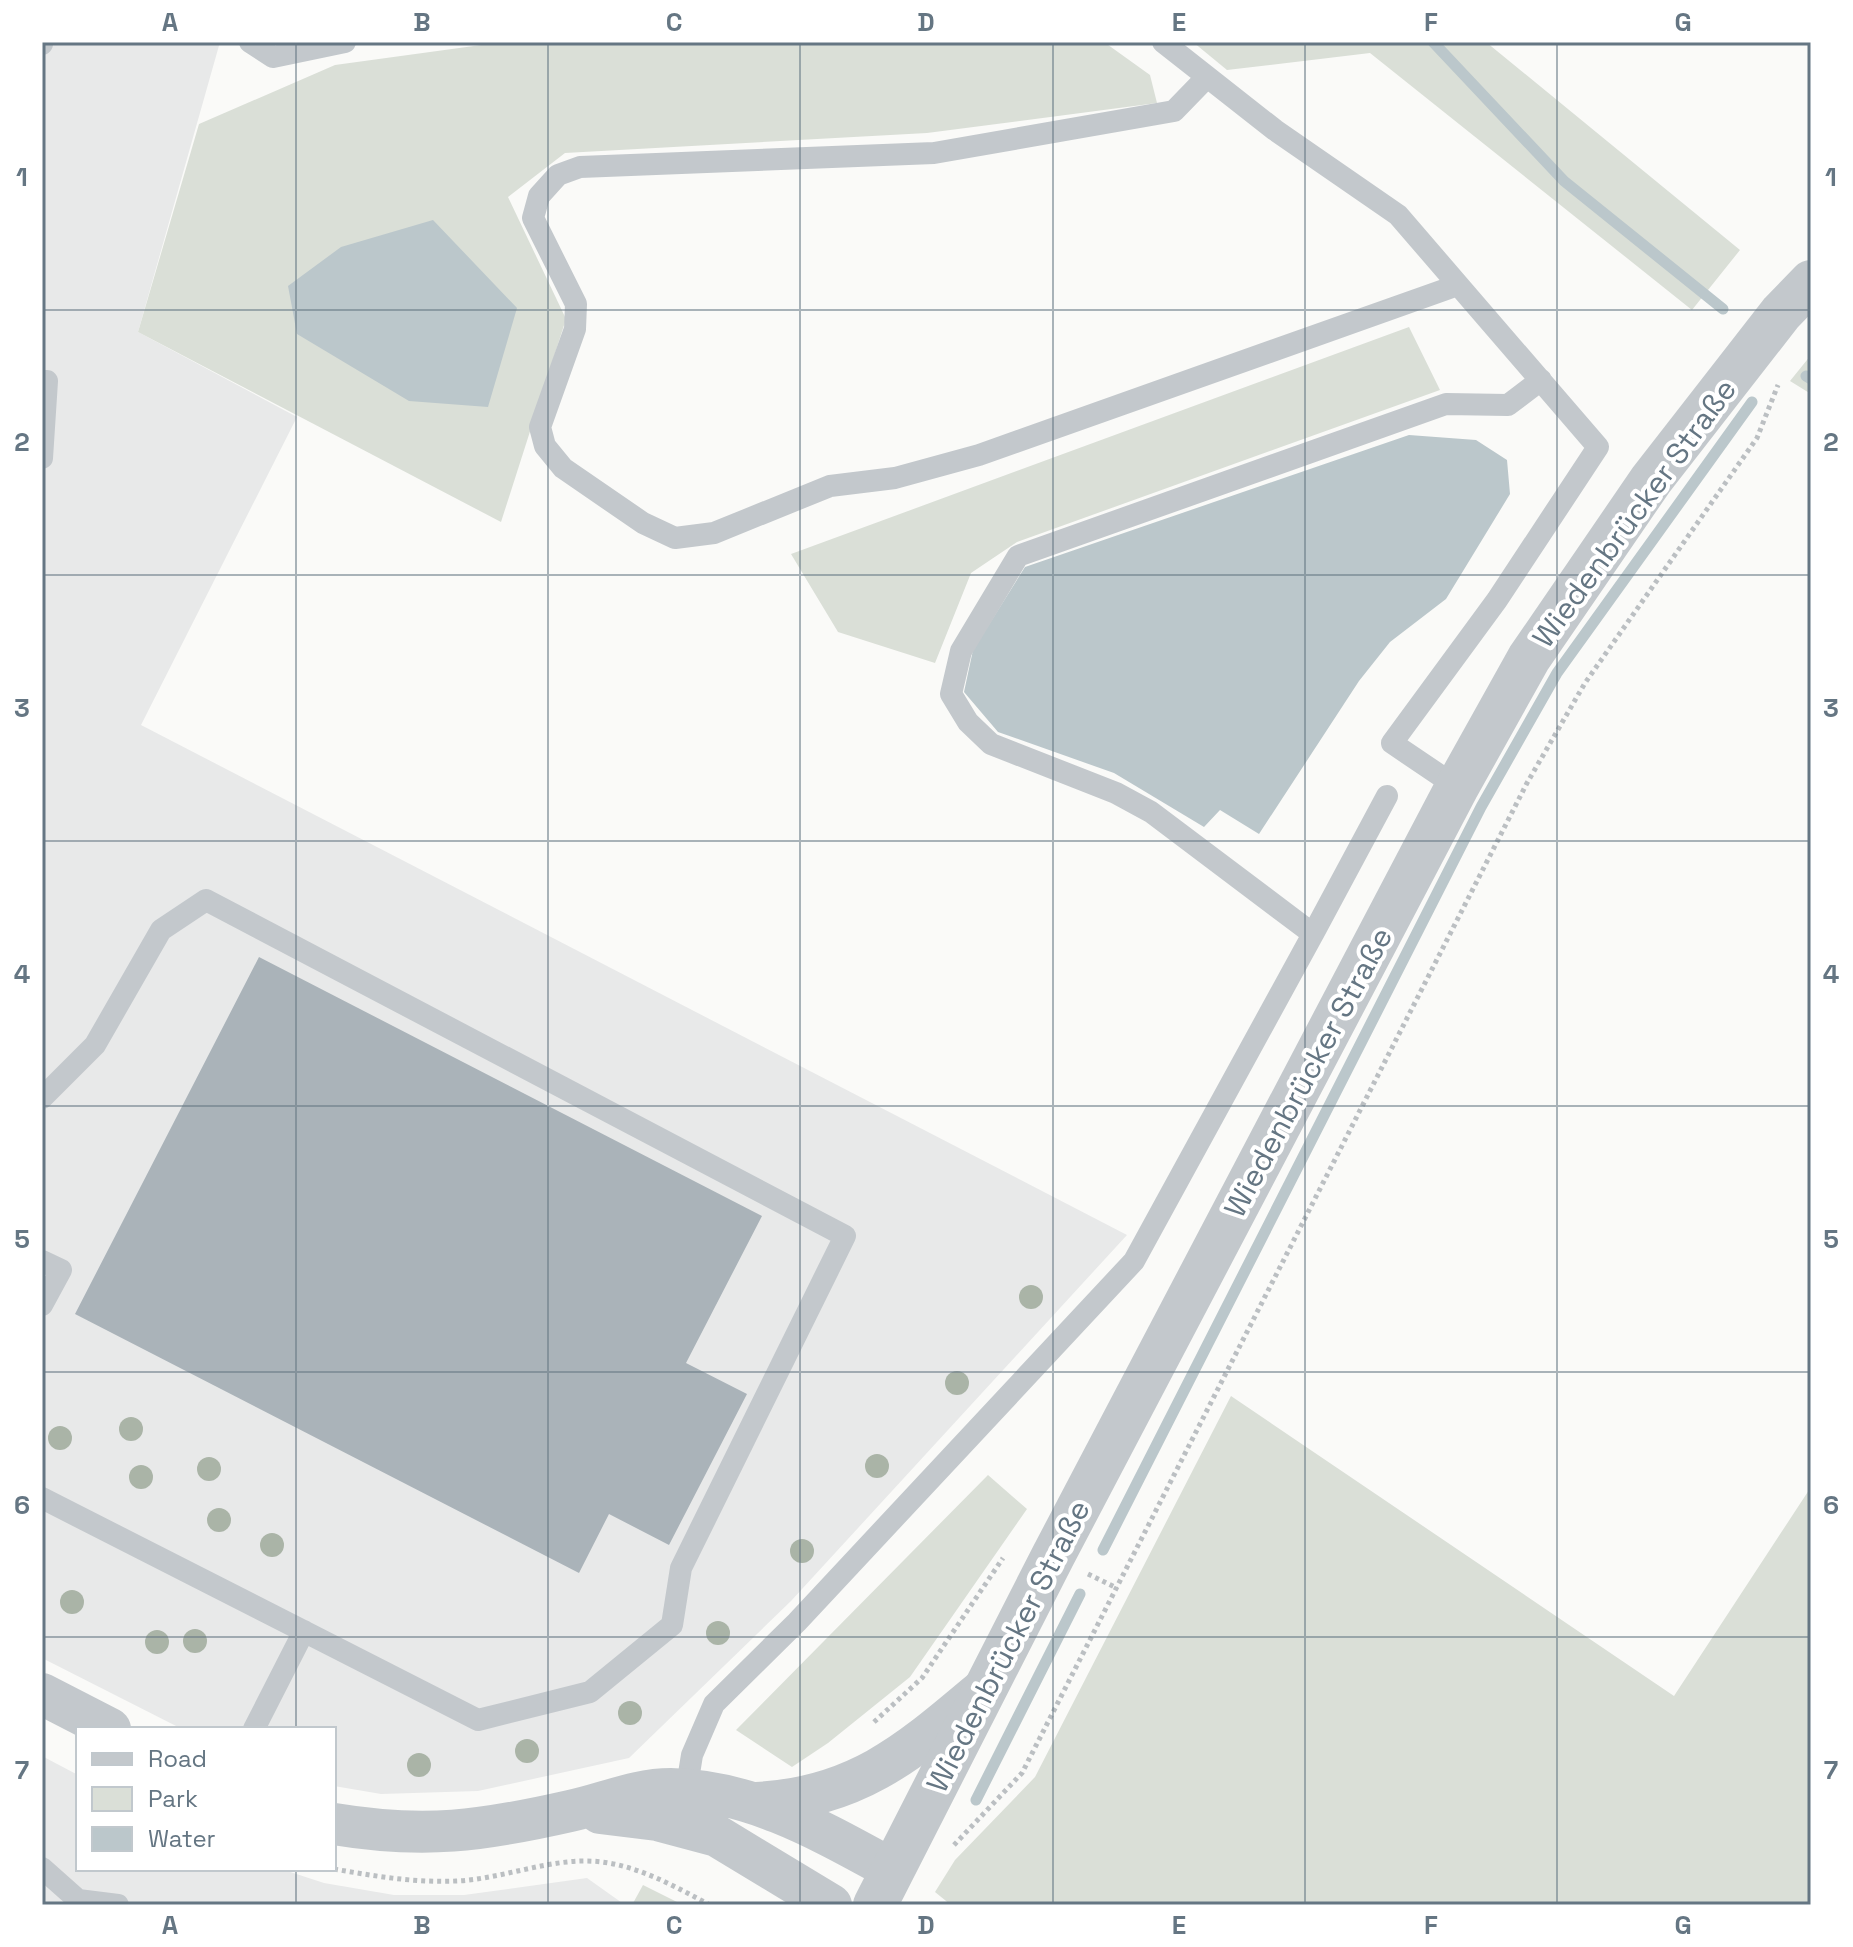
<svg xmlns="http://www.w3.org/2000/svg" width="1853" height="1947" font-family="'Space Grotesk',sans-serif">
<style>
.built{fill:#e8e9e9}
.green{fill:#dadfd7}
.water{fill:#bbc7cb}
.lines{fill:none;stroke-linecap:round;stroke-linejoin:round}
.stream{stroke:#bbc7cb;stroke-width:11}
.building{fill:#aab3b9}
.path{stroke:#bbbfc2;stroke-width:5;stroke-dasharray:4 4;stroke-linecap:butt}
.service{stroke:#c3c8cc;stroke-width:22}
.minor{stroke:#c3c8cc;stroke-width:42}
.tertiary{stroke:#c3c8cc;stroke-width:44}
.tree{fill:#aab4a7}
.grid{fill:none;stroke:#657683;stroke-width:2;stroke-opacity:0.55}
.labels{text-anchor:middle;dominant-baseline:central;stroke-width:8;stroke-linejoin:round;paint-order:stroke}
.street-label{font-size:30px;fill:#657683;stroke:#fff}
.neatline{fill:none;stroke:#657683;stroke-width:3}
.grid-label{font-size:26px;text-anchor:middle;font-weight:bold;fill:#657683}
</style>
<rect width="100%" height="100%" fill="#fafaf8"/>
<path class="built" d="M 42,42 L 220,42 L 138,332 L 297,417 L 141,725 L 1127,1235 L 791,1601 L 629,1758 L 478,1791 L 381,1794 L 334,1786 L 334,1729 L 182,1729 L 42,1658 Z
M 42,1756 L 78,1775 L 78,1869 L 281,1869 L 324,1883 L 394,1895 L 464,1895 L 587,1878 L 625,1905 L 42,1905 Z"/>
<path class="green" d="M 503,42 L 1104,42 L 1150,75 L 1157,103 L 927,133 L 565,153 L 508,197 L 566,319 L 501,522 L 138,332 L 199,124 L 335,65 Z
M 1193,42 L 1486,42 L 1740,250 L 1692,310 L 1370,53 L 1227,70 Z
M 1409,327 L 1440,390 L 1017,542 L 971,573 L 935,663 L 838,632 L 791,554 Z
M 1811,355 L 1811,394 L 1790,381 Z
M 1231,1396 L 1674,1696 L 1811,1487 L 1811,1905 L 951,1905 L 935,1892 L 955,1860 L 1035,1777 Z
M 988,1475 L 1027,1509 L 910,1677 L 828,1743 L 792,1767 L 736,1730 Z
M 643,1885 L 683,1905 L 632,1905 Z"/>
<path class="water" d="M 433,220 L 517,308 L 488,407 L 409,401 L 297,334 L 288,286 L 341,247 Z
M 1409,435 L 1476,440 L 1507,460 L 1510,494 L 1446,599 L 1390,642 L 1359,681 L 1259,834 L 1220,810 L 1204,827 L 1114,773 L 998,732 L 964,692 L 973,650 L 1025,567 Z"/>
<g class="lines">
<path class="stream" d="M 1433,42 L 1564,181 L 1723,309
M 1806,376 L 1811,379
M 1103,1550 L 1481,807 L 1557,673 L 1752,402
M 976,1800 L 1080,1594"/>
</g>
<path class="building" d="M 259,957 L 762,1216 L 686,1363 L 747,1394 L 669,1545 L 609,1514 L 579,1573 L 75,1314 Z"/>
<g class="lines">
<path class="path" d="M 1088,1574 L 1117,1588
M 874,1722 L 922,1678 L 1003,1558
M 954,1845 L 1022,1773 L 1527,783 L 1585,683 L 1757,438 L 1778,385
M 334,1869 C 374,1876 415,1883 456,1881 C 505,1879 553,1856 602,1862 C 641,1867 676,1887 710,1905"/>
<path class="service" d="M 250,42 L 273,57 L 345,42
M 1163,42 L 1275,130 L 1398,215 L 1598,447 L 1497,600 L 1392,743 L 1457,787
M 42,44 L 42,42
M 1207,77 L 1174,111 L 934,153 L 580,167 L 558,175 L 539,196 L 533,218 L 576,304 L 575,329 L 540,427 L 545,446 L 563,468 L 643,523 L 675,538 L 714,533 L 830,486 L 895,478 L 979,455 L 1458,285
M 42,381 L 47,381 L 42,458
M 1387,796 L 1313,934 L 1151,812 L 1116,793 L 991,744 L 968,722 L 951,694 L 961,651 L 1018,556 L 1446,404 L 1508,405 L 1541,380
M 42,1098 L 95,1045 L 161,930 L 206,900 L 845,1236 L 681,1568 L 672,1625 L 590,1692 L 478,1720 L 42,1498
M 42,1261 L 61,1270 L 42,1305
M 254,1729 L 304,1631
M 686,1792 L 692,1755 L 714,1704 L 797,1622 L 1134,1261 L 1313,934
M 42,1868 L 78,1900 L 118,1905"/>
<path class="minor" d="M 42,1694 L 110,1729
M 757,1803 C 860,1797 911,1750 986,1687
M 600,1813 L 657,1820 L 717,1836 L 831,1905
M 334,1824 C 424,1839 482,1831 570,1811 C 604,1804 635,1789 671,1789 C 752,1790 823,1832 893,1870"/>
<path class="tertiary" d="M 875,1905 L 1053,1556 L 1457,787 L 1529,658 L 1651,480 L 1781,313 L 1811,282"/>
</g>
<g class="tree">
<circle cx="1031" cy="1297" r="12"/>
<circle cx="957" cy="1383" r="12"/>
<circle cx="131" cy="1429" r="12"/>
<circle cx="60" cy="1438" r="12"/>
<circle cx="877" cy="1466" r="12"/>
<circle cx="209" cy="1469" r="12"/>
<circle cx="141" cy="1477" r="12"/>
<circle cx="219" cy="1520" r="12"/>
<circle cx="272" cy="1545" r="12"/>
<circle cx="802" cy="1551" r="12"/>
<circle cx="72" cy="1602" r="12"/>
<circle cx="718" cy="1633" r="12"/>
<circle cx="195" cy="1641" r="12"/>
<circle cx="157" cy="1642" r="12"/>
<circle cx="630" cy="1713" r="12"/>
<circle cx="527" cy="1751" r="12"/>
<circle cx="419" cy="1765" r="12"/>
</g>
<path class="grid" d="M 296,42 L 296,1729M 548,42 L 548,1905M 800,42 L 800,1905M 1053,42 L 1053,1905M 1305,42 L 1305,1905M 1557,42 L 1557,1905M 42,310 L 1811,310M 42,575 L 1811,575M 42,841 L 1811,841M 42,1106 L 1811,1106M 42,1372 L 1811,1372M 42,1637 L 1811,1637M 296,1869 L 296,1905"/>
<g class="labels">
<g class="street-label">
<text transform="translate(1634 513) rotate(-54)">Wiedenbrücker Straße</text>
<text transform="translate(1308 1072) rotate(-62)">Wiedenbrücker Straße</text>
<text transform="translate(1008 1646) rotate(-63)">Wiedenbrücker Straße</text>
</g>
</g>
<rect width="1853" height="1947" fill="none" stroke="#ffffff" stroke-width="88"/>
<rect x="76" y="1727" width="260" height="144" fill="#ffffff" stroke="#c1c8cd" stroke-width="2"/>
<rect x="92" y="1753" width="40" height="12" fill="#c3c8cc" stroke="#c1c8cd" stroke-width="2"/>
<text x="148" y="1767" font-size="24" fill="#657683">Road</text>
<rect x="92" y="1787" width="40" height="24" fill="#dadfd7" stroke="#c1c8cd" stroke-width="2"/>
<text x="148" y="1807" font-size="24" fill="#657683">Park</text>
<rect x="92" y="1827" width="40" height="24" fill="#bbc7cb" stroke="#c1c8cd" stroke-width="2"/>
<text x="148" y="1847" font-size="24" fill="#657683">Water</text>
<rect x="44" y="44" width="1765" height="1859" class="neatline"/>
<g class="grid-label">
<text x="170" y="31">A</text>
<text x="422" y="31">B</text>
<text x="674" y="31">C</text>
<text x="926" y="31">D</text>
<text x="1179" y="31">E</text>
<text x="1431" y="31">F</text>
<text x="1683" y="31">G</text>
<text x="22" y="186">1</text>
<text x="1831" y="186">1</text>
<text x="22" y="451">2</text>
<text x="1831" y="451">2</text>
<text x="22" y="717">3</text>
<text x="1831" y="717">3</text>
<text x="22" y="983">4</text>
<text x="1831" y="983">4</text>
<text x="22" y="1248">5</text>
<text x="1831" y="1248">5</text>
<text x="22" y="1514">6</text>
<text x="1831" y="1514">6</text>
<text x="22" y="1779">7</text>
<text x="1831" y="1779">7</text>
<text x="170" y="1934">A</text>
<text x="422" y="1934">B</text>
<text x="674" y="1934">C</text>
<text x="926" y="1934">D</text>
<text x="1179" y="1934">E</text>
<text x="1431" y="1934">F</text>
<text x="1683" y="1934">G</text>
</g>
</svg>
